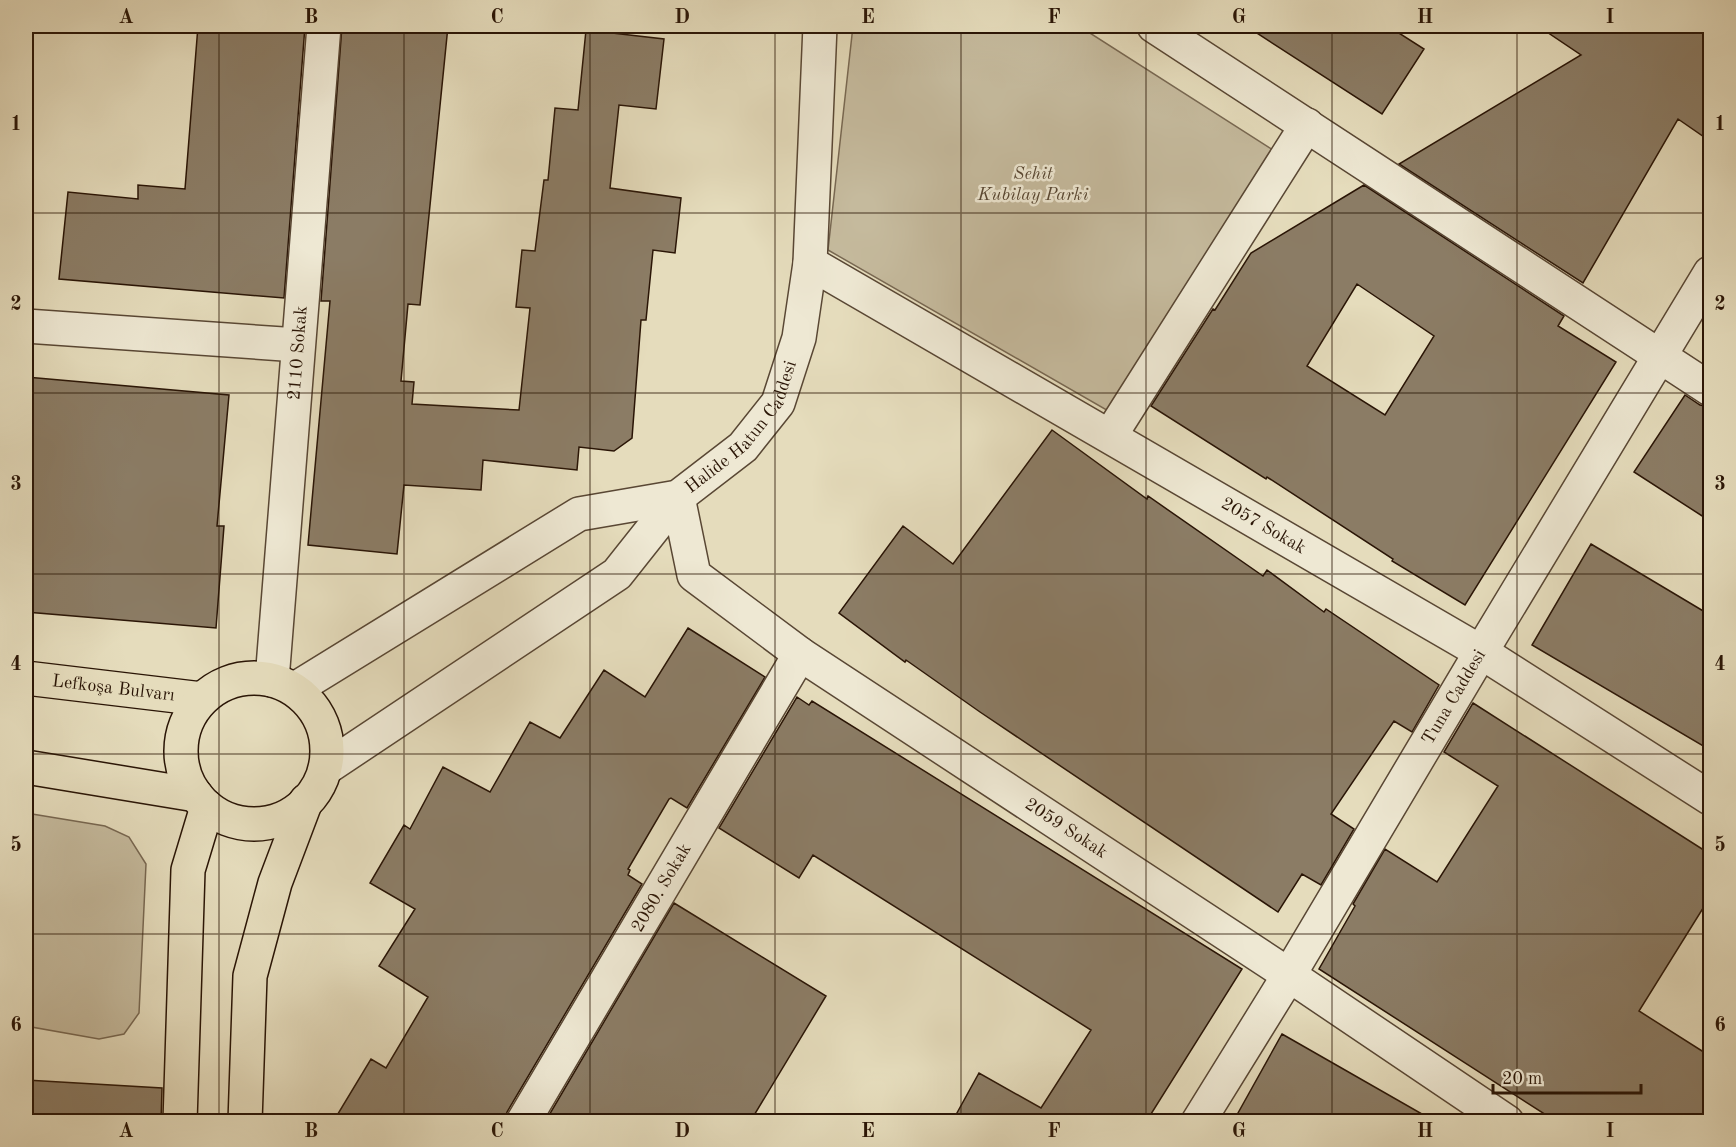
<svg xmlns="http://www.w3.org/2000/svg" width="1736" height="1147" font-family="'Old Standard TT',serif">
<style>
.green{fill:#c5ba9d;stroke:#786852;stroke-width:1.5}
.building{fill:#8b7c65;stroke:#2a1506;stroke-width:1.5;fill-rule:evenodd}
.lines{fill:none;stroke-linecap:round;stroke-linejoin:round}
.minor-casing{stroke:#594734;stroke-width:36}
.major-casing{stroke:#2a1506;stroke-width:36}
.minor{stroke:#eee8d3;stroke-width:33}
.major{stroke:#e5dcbc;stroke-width:33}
.grid{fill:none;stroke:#2a1506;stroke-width:1.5;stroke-opacity:0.55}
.labels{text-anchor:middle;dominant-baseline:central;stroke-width:5;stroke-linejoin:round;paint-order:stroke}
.park-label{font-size:18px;font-style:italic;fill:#584733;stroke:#eee8d3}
.street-label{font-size:18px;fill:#2a1506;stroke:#eee8d3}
.neatline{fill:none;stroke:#2a1506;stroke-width:2}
.grid-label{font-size:20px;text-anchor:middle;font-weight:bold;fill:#2a1506}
</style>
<rect width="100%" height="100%" fill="#e5dcbc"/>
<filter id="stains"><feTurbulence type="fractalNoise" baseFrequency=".00333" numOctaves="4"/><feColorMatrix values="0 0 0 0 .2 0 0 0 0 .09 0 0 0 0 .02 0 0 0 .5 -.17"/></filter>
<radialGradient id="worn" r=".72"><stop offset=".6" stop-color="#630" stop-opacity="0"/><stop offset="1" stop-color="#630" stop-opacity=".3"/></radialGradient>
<path class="green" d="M 853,26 L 1079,26 L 1276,152 L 1117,416 L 828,250 Z
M 26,813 L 105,826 L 129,837 L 146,864 L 139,1013 L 124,1034 L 99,1039 L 26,1026 Z"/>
<path class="building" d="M 198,26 L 305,26 L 284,298 L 59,279 L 68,192 L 138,199 L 138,185 L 185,189 Z
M 342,26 L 448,26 L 420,305 L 408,304 L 401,381 L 414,382 L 412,404 L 519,410 L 530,308 L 516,307 L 522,250 L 535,251 L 544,180 L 548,180 L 555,108 L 578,110 L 586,30 L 664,39 L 656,109 L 619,105 L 610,188 L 681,198 L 675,253 L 653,250 L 646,320 L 641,320 L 632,438 L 614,451 L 579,447 L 577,470 L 483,460 L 481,490 L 404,485 L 397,554 L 308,545 L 330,301 L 321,301 Z
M 1246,26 L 1388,26 L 1424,49 L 1382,114 Z
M 1538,26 L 1710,26 L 1710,141 L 1678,119 L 1583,283 L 1399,164 L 1581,55 Z
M 1364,185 L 1564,316 L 1558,326 L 1616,362 L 1465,605 L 1392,561 L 1393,559 L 1267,477 L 1266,479 L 1151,406 L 1213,309 L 1215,310 L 1251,253 ZM 1357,284 L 1434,336 L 1385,415 L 1307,366 Z
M 26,377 L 229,395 L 217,526 L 224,526 L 216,628 L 26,612 Z
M 1685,395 L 1700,405 L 1710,407 L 1710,521 L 1634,472 Z
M 1052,430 L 1147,499 L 1148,496 L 1263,576 L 1267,570 L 1324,612 L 1326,609 L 1439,685 L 1412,732 L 1394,721 L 1331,814 L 1354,829 L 1321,885 L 1302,874 L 1278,912 L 980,712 L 906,660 L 905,662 L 839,613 L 903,526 L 953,564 Z
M 1591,544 L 1710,615 L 1710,750 L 1532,645 Z
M 688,628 L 765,677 L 687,808 L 671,798 L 669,799 L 628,869 L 630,870 L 628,875 L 642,884 L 507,1112 L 504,1122 L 333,1122 L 371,1059 L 386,1068 L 428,997 L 379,966 L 415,909 L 370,883 L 404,825 L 410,829 L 443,767 L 490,792 L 530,722 L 560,738 L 604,670 L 645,697 Z
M 797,697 L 809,705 L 812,701 L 1242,969 L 1146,1122 L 952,1122 L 979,1073 L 1041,1108 L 1091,1030 L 813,855 L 799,878 L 719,828 Z
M 1473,703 L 1710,854 L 1710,897 L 1639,1011 L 1710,1056 L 1710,1122 L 1557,1122 L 1319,969 L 1355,906 L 1353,904 L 1385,849 L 1437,882 L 1498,786 L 1444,752 Z
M 674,903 L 826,996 L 750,1122 L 545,1122 Z
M 1282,1034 L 1436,1122 L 1233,1122 Z
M 26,1080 L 162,1088 L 161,1122 L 26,1122 Z"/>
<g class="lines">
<g class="minor-casing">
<g id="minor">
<path d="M 1154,26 L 1710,389"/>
<path id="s1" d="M 810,263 L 1481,652 L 1710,798"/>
<path d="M 26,326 L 298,345"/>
<path d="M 1110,436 L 1307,125"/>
<path id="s2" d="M 678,497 L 694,575 L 800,654 L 1289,975 L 1507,1122"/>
<path id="s3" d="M 272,680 L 324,26"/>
<path id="s4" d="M 295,689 L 579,514 L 678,497 L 743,447 L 778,403 L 799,338 L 810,263 L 820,26"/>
<path d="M 326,768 L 617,574 L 678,497"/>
<path id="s5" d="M 523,1122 L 800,654"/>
<path id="s6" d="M 1198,1122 L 1289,975 L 1481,652 L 1710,273"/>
</g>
</g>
<g class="major-casing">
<g id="major">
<path id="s7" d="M 26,678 L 202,699"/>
<circle cx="254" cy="751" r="73"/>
<path d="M 26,767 L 196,795"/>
<path d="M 180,1122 L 188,870 L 207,807"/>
<path d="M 245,1122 L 250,976 L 275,883 L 306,801"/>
</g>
</g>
<use href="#minor" class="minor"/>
<use href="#major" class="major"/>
</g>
<path class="grid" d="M 219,26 L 219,1122M 404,26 L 404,1122M 590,26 L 590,1122M 775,26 L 775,1122M 961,26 L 961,1122M 1146,26 L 1146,1122M 1332,26 L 1332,1122M 1517,26 L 1517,1122M 26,213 L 1710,213M 26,393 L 1710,393M 26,574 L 1710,574M 26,754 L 1710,754M 26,934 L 1710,934"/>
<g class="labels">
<g class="park-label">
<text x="1033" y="174">Sehit<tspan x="1033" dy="21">Kubilay Parki</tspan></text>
</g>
<g class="street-label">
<text stroke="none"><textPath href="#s3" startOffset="328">2110 Sokak</textPath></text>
<text stroke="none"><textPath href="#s4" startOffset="531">Halide Hatun Caddesi</textPath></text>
<text stroke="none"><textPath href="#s1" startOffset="524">2057 Sokak</textPath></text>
<text stroke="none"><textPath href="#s7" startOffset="88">Lefkoşa Bulvarı</textPath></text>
<text stroke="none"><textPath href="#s6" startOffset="496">Tuna Caddesi</textPath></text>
<text stroke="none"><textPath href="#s2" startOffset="530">2059 Sokak</textPath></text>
<text stroke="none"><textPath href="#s5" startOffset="272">2080. Sokak</textPath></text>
</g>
</g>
<rect width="1736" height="1147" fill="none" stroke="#e5dcbc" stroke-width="66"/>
<path d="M1493 1084v9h148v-9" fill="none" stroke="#2a1506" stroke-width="3"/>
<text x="1502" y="1084" font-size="18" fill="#2a1506" stroke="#eee8d3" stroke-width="4.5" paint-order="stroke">20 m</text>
<rect x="33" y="33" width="1670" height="1081" class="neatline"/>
<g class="grid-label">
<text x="126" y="23">A</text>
<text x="311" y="23">B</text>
<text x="497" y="23">C</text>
<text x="682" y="23">D</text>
<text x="868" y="23">E</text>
<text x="1054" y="23">F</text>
<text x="1239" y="23">G</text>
<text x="1425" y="23">H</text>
<text x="1610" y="23">I</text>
<text x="16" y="130">1</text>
<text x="1720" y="130">1</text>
<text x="16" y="310">2</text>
<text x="1720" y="310">2</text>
<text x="16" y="490">3</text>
<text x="1720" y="490">3</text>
<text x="16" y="670">4</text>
<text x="1720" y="670">4</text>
<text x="16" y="851">5</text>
<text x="1720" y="851">5</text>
<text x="16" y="1031">6</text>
<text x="1720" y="1031">6</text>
<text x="126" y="1137">A</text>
<text x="311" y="1137">B</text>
<text x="497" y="1137">C</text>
<text x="682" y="1137">D</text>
<text x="868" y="1137">E</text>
<text x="1054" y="1137">F</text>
<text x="1239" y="1137">G</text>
<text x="1425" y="1137">H</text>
<text x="1610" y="1137">I</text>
</g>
<rect width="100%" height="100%" filter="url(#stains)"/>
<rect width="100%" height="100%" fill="url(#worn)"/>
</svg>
